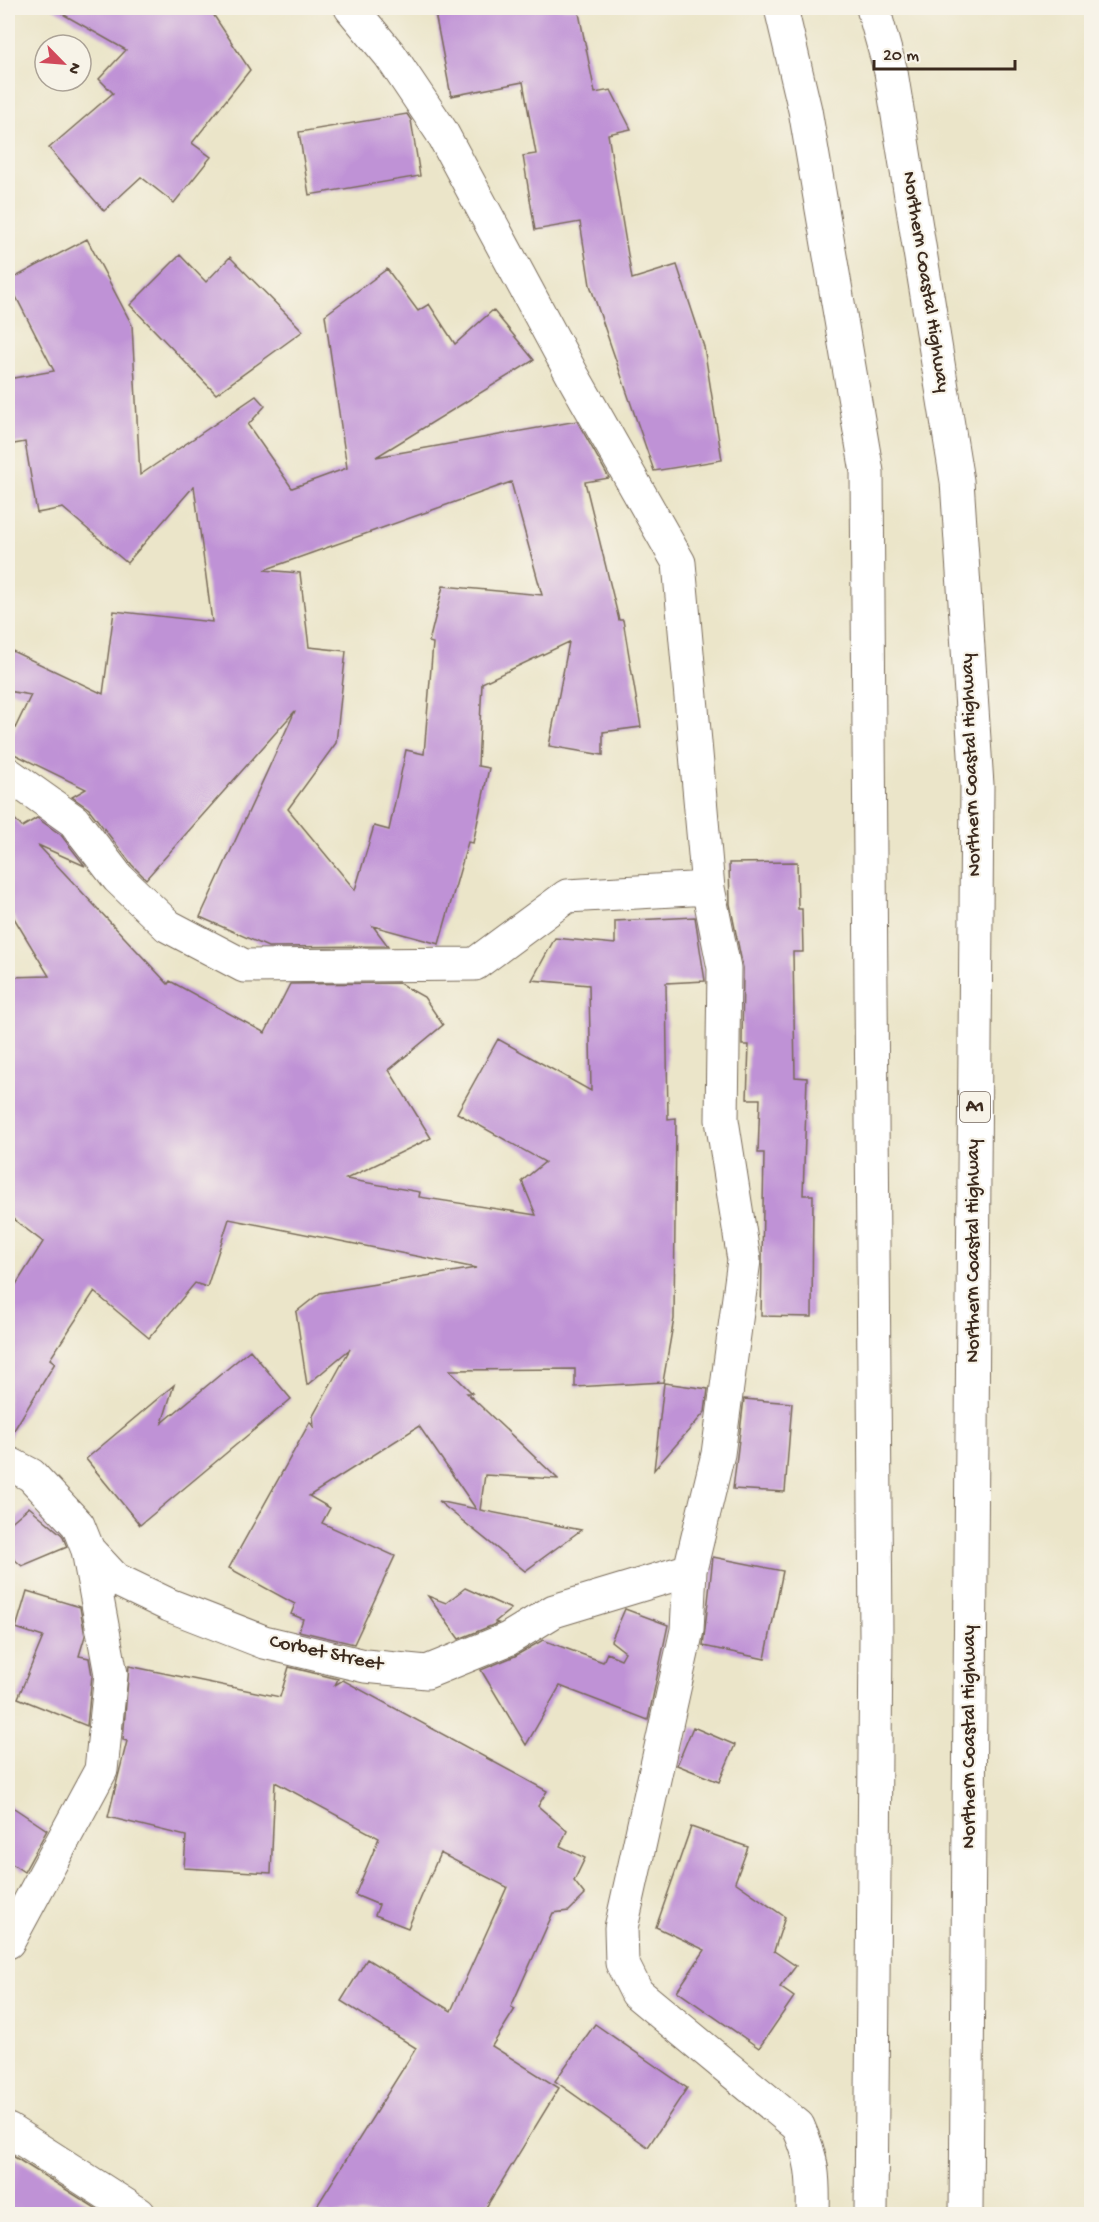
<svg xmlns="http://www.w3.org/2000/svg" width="1099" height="2222" font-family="'Gochi Hand',sans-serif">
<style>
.building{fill:#bf92d6;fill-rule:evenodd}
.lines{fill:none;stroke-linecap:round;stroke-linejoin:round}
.street-casing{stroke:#796b5a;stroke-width:35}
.highway-casing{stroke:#796b5a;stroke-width:35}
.street{stroke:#fff;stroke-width:33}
.highway{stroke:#fff;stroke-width:33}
.labels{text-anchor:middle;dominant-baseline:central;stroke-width:4.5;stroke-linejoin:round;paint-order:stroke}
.shield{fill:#f7f3e8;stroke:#73665b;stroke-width:1.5}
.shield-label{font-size:18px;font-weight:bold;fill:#3b2a1e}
.street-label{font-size:20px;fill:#3b2a1e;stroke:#f7f3e8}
</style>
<rect width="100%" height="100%" fill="#f7f3e8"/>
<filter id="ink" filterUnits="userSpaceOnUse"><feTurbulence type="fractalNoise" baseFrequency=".0167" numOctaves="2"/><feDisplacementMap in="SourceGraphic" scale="12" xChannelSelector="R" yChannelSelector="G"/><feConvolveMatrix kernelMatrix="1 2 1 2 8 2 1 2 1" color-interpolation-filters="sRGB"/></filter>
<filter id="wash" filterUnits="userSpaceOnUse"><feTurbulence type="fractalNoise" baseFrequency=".008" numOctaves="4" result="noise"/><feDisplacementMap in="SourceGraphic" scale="24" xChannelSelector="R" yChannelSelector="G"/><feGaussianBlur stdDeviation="1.35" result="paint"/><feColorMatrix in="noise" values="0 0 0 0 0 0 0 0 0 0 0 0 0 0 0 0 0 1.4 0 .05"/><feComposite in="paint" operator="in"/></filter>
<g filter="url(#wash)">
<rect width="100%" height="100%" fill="#ebe5c9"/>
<g id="blocks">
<path class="building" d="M 52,8 L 209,8 L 250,70 L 192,143 L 211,157 L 174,203 L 141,177 L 104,211 L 49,148 L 113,93 L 99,79 L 126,50 Z
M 434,8 L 578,8 L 595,93 L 611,90 L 631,129 L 608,134 L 632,279 L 677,265 L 704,347 L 722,460 L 654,471 L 590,285 L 580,222 L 535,230 L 523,156 L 536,154 L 523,82 L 451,96 Z
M 407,114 L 411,120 L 420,176 L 309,195 L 299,132 Z
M 87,239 L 132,325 L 140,475 L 256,396 L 265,406 L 248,425 L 292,488 L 347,468 L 325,315 L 387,269 L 418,311 L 429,304 L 455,344 L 493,310 L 534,360 L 376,457 L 577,421 L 609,478 L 585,482 L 619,620 L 623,620 L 641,727 L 603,732 L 603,755 L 549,746 L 569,642 L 482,683 L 478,766 L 489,768 L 473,843 L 468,842 L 439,944 L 373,926 L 388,946 L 268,947 L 200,917 L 295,711 L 146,879 L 132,865 L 89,809 L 72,797 L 86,789 L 8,751 L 8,743 L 31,695 L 8,691 L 8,649 L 103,694 L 114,611 L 212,622 L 194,486 L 127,563 L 63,508 L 37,513 L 25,442 L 8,445 L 8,379 L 54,371 L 8,281 ZM 511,482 L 542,595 L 443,586 L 429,642 L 433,643 L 424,754 L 406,750 L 389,830 L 374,826 L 355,890 L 288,809 L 336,743 L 346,651 L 309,647 L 300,573 L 264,570 Z
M 180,255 L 206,282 L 230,257 L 303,331 L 216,394 L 130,305 Z
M 8,812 L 22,827 L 37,818 L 61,835 L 85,866 L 38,845 L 168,984 L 170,981 L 265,1033 L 290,984 L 399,983 L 424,997 L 443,1025 L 389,1070 L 431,1138 L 346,1179 L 420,1192 L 419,1197 L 536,1215 L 522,1181 L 545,1162 L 457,1113 L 498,1039 L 591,1091 L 589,985 L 532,980 L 555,938 L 615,944 L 615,921 L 695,917 L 705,981 L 666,983 L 668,1119 L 676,1118 L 674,1319 L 663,1382 L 575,1387 L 575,1369 L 449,1370 L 472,1393 L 467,1393 L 558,1479 L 485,1475 L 480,1510 L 581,1530 L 525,1571 L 438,1501 L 476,1509 L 419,1426 L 309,1496 L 330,1508 L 322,1523 L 395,1556 L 354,1644 L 299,1631 L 303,1619 L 291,1614 L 295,1604 L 229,1568 L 310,1422 L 314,1428 L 313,1416 L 350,1349 L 307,1385 L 296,1312 L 320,1293 L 476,1268 L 229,1219 L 207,1287 L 195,1283 L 149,1338 L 94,1292 L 50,1359 L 55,1363 L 8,1440 L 8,1297 L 43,1242 L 8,1215 L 8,977 L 49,976 L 8,908 Z
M 797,862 L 798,909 L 802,909 L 803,952 L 793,952 L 795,1077 L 807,1078 L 803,1195 L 813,1195 L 812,1317 L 761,1316 L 764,1153 L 758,1153 L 760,1099 L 747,1099 L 749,1045 L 742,1045 L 743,968 L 730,904 L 729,863 Z
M 250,1350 L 291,1399 L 140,1525 L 86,1459 L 174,1385 L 162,1423 Z
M 664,1383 L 708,1389 L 705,1412 L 654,1470 Z
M 744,1399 L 792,1403 L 785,1492 L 733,1489 Z
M 29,1507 L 62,1535 L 67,1547 L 22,1566 L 8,1554 L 8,1525 Z
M 713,1557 L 783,1571 L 765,1659 L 703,1646 Z
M 465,1588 L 511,1609 L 495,1622 L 498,1623 L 459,1639 L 428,1596 L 446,1603 Z
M 27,1591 L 80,1607 L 85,1636 L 79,1656 L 89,1658 L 92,1675 L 87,1726 L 18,1698 L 43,1637 L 16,1628 Z
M 625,1609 L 668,1625 L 648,1720 L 560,1686 L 526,1745 L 481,1670 L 515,1656 L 543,1640 L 603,1662 L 607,1653 L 621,1659 L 625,1652 L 611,1641 Z
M 129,1666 L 280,1697 L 289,1667 L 338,1679 L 335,1685 L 343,1680 L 547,1791 L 538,1806 L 567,1831 L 560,1846 L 585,1858 L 574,1881 L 585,1895 L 569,1911 L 553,1913 L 511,2007 L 515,2009 L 492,2046 L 559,2088 L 482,2214 L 312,2214 L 416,2048 L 341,2001 L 367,1959 L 451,2011 L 507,1887 L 440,1853 L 408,1928 L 375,1915 L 379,1905 L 355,1895 L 379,1838 L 275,1782 L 271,1873 L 184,1868 L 186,1836 L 108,1817 L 127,1741 L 123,1740 Z
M 693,1727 L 735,1745 L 719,1782 L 677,1765 Z
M 8,1804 L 47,1830 L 24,1872 L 8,1861 Z
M 691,1827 L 748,1847 L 735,1882 L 785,1917 L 774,1951 L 796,1966 L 780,1987 L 794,1997 L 759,2048 L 677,1991 L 705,1950 L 656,1927 Z
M 595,2024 L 687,2088 L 648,2147 L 555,2081 Z
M 8,2153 L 105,2214 L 8,2214 Z"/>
</g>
</g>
<g filter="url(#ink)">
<use href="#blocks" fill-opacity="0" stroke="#796b5a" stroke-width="1.5"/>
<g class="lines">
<g class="street-casing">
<path id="street" d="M 351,8 L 390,55 L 441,131 L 574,378 L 679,563 L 708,888 L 724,968 L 722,1120 L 744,1260 L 718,1454 L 690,1570 L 687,1630 L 621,1928 L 622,1963 L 637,1993 L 798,2126 C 813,2159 814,2178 813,2214
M 8,774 L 74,821 L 118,878 L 168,926 L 244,966 L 475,964 L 567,896 L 708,888
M 8,1463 L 31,1475 L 78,1525 L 88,1550 L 115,1579 L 169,1605 L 264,1642 L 365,1666 L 427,1672 L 508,1639 L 554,1611 L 690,1570
M 8,1942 L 101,1770 L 111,1674 L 88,1550
M 8,2130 L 139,2214"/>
</g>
<g class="highway-casing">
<path id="highway" d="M 781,8 L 805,110 L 867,472 L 876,1635 L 871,2214
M 873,8 L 891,72 L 957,481 L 977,785 L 966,2214"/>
</g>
<use href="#street" class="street"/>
<use href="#highway" class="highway"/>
</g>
</g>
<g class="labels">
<rect class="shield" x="960" y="1092" width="30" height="30" rx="4.5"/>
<g class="shield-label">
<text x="975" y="1107">A1</text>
</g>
<g class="street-label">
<text transform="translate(925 282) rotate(81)">Northern Coastal Highway</text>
<text transform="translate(972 765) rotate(-92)">Northern Coastal Highway</text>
<text transform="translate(974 1251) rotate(-90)">Northern Coastal Highway</text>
<text transform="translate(326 1654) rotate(12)">Corbet Street</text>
<text transform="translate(970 1737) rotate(-90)">Northern Coastal Highway</text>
</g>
</g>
<rect width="1099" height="2222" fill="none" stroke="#f7f3e8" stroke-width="30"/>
<g transform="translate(63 63) rotate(115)"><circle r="28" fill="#f7f3e8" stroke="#aca397" stroke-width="1.5"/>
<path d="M0-4.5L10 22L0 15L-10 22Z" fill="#d1495b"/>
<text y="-9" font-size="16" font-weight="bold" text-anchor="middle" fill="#3b2a1e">N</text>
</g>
<path d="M874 60v9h141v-9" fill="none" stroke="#3b2a1e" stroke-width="3"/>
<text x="883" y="60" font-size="18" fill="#3b2a1e" stroke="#f7f3e8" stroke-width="4.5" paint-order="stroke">20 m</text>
</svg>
